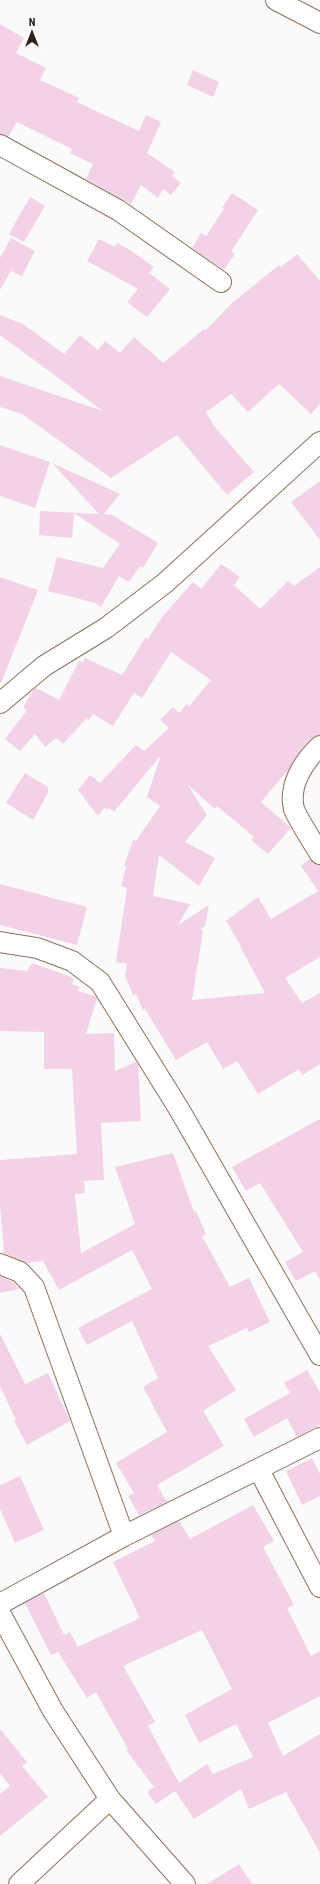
<svg xmlns="http://www.w3.org/2000/svg" width="320" height="1884" font-family="'Roboto Condensed',sans-serif">
<style>
.building{fill:#f3d2e8;fill-rule:evenodd}
.lines{fill:none;stroke-linecap:round;stroke-linejoin:round}
.street-casing{stroke:#8e705d;stroke-width:22}
.street{stroke:#fff;stroke-width:20}
</style>
<rect width="100%" height="100%" fill="#fafafa"/>
<path class="building" d="M 0,24 L 24,38 L 16,53 L 46,68 L 40,80 L 79,98 L 77,102 L 139,131 L 146,115 L 161,122 L 147,153 L 175,172 L 172,176 L 181,183 L 171,195 L 163,189 L 158,198 L 141,185 L 131,204 L 86,179 L 93,164 L 70,153 L 72,149 L 17,122 L 8,137 L 0,134 Z
M 193,70 L 219,82 L 213,97 L 187,85 Z
M 232,193 L 258,210 L 231,252 L 235,254 L 224,270 L 192,248 L 201,233 L 206,236 L 224,209 L 222,208 Z
M 30,197 L 45,206 L 24,242 L 9,234 Z
M 11,238 L 35,251 L 22,276 L 11,271 L 0,290 L 0,258 Z
M 99,239 L 115,247 L 117,243 L 130,250 L 154,267 L 149,273 L 170,289 L 147,317 L 127,302 L 138,289 L 87,261 Z
M 297,254 L 320,281 L 320,404 L 311,414 L 279,384 L 248,412 L 231,394 L 206,412 L 214,426 L 254,472 L 227,495 L 177,435 L 111,478 L 22,414 L 0,407 L 0,376 L 103,411 L 0,335 L 0,315 L 23,324 L 64,354 L 80,335 L 98,350 L 105,341 L 120,353 L 134,337 L 163,363 L 204,329 L 206,330 L 232,303 L 279,265 L 281,267 Z
M 0,445 L 50,462 L 35,508 L 0,496 Z
M 52,463 L 120,494 L 104,514 L 112,515 L 158,543 L 143,568 L 140,566 L 129,582 L 119,576 L 101,607 L 95,603 L 48,591 L 57,557 L 103,568 L 120,544 L 74,513 L 72,538 L 39,535 L 40,511 L 99,514 Z
M 320,481 L 320,540 L 291,502 Z
M 221,564 L 240,577 L 234,585 L 260,609 L 288,581 L 294,586 L 320,567 L 320,735 L 312,738 L 305,745 L 294,760 L 287,773 L 286,772 L 261,802 L 291,828 L 268,854 L 251,840 L 254,837 L 217,806 L 215,809 L 187,784 L 207,815 L 185,842 L 215,858 L 199,886 L 159,855 L 153,896 L 190,904 L 178,925 L 209,905 L 205,926 L 201,929 L 203,931 L 192,1000 L 265,993 L 240,946 L 241,946 L 226,921 L 258,897 L 271,919 L 318,891 L 301,866 L 310,859 L 314,864 L 320,865 L 320,957 L 285,978 L 302,1003 L 320,993 L 320,1064 L 302,1075 L 299,1069 L 258,1094 L 237,1061 L 223,1069 L 207,1042 L 176,1060 L 145,1009 L 143,1010 L 136,994 L 133,995 L 125,976 L 127,964 L 116,962 L 127,888 L 121,886 L 126,867 L 124,866 L 133,840 L 136,841 L 160,806 L 147,797 L 161,755 L 114,812 L 109,808 L 107,810 L 105,807 L 98,816 L 78,790 L 90,775 L 100,783 L 136,745 L 144,751 L 169,728 L 160,720 L 173,707 L 179,713 L 187,704 L 189,706 L 211,680 L 171,652 L 142,698 L 134,693 L 113,726 L 93,714 L 89,720 L 86,719 L 63,744 L 56,738 L 45,747 L 35,734 L 20,751 L 5,739 L 27,710 L 23,708 L 34,689 L 36,688 L 59,700 L 79,661 L 83,662 L 85,658 L 122,675 L 146,637 L 148,639 L 162,617 L 193,582 L 201,589 Z
M 0,577 L 38,590 L 1,683 L 0,683 Z
M 25,773 L 48,787 L 48,793 L 33,820 L 6,803 Z
M 0,884 L 87,907 L 77,945 L 0,925 Z
M 32,963 L 74,978 L 72,984 L 80,987 L 78,991 L 95,996 L 97,998 L 86,1034 L 114,1033 L 115,1071 L 136,1062 L 138,1065 L 141,1121 L 101,1123 L 104,1180 L 84,1181 L 85,1193 L 75,1194 L 81,1253 L 135,1224 L 115,1167 L 173,1153 L 194,1212 L 196,1211 L 206,1234 L 202,1236 L 230,1287 L 249,1278 L 270,1322 L 249,1332 L 247,1328 L 208,1346 L 236,1390 L 203,1411 L 224,1446 L 157,1485 L 167,1502 L 139,1515 L 128,1496 L 134,1493 L 116,1463 L 167,1432 L 143,1387 L 158,1378 L 132,1321 L 87,1345 L 78,1328 L 152,1289 L 132,1250 L 59,1290 L 43,1261 L 26,1263 L 4,1253 L 0,1205 L 0,1160 L 77,1154 L 72,1069 L 44,1069 L 44,1032 L 0,1031 L 0,968 L 27,971 Z
M 320,1119 L 320,1280 L 315,1271 L 296,1281 L 285,1262 L 303,1252 L 260,1183 L 246,1191 L 232,1167 Z
M 0,1276 L 13,1282 L 19,1289 L 0,1293 Z
M 0,1334 L 25,1384 L 48,1373 L 70,1421 L 27,1445 L 14,1421 L 16,1420 L 0,1386 Z
M 307,1370 L 320,1392 L 320,1425 L 297,1437 L 287,1418 L 254,1437 L 244,1419 L 290,1393 L 284,1383 Z
M 312,1458 L 320,1474 L 320,1496 L 302,1505 L 286,1471 Z
M 20,1476 L 44,1530 L 15,1543 L 0,1509 L 0,1485 Z
M 253,1505 L 274,1541 L 263,1547 L 294,1605 L 287,1608 L 311,1656 L 320,1651 L 320,1696 L 268,1723 L 283,1756 L 320,1734 L 320,1853 L 286,1792 L 249,1809 L 241,1789 L 194,1819 L 175,1791 L 156,1804 L 147,1792 L 154,1787 L 126,1750 L 128,1749 L 96,1692 L 87,1698 L 58,1652 L 51,1655 L 25,1603 L 44,1593 L 64,1635 L 70,1632 L 78,1647 L 140,1618 L 113,1562 L 155,1541 L 151,1535 L 179,1521 L 190,1539 ZM 202,1630 L 232,1689 L 185,1715 L 199,1743 L 236,1724 L 253,1757 L 213,1774 L 207,1764 L 179,1783 L 148,1726 L 155,1722 L 123,1666 Z
M 0,1729 L 27,1762 L 22,1766 L 48,1797 L 0,1836 L 0,1794 L 10,1786 L 0,1773 Z
M 239,1864 L 252,1884 L 207,1884 Z"/>
<g class="lines">
<g class="street-casing">
<path id="street" d="M 276,0 L 320,23
M 0,145 L 118,210 L 221,282
M 0,703 L 44,666 L 106,628 L 165,583 L 320,442
M 320,746 C 304,761 288,785 294,809 C 297,818 314,844 320,854
M 0,942 L 37,948 L 72,961 L 100,982 L 179,1109 L 320,1355
M 0,1264 L 20,1272 L 34,1287 L 124,1536
M 259,1470 L 320,1587
M 0,1604 L 124,1536 L 320,1438
M 0,1613 L 53,1711 L 110,1799 L 185,1884
M 19,1884 L 110,1799"/>
</g>
<use href="#street" class="street"/>
</g>
<g transform="translate(32 32)" stroke="#ffffff" stroke-width="3" paint-order="stroke">
<path d="M0-3L7 15L0 10L-7 15Z" fill="#2d2119"/>
<text y="-6" font-size="11" font-weight="bold" text-anchor="middle" fill="#2d2119">N</text>
</g>
</svg>
